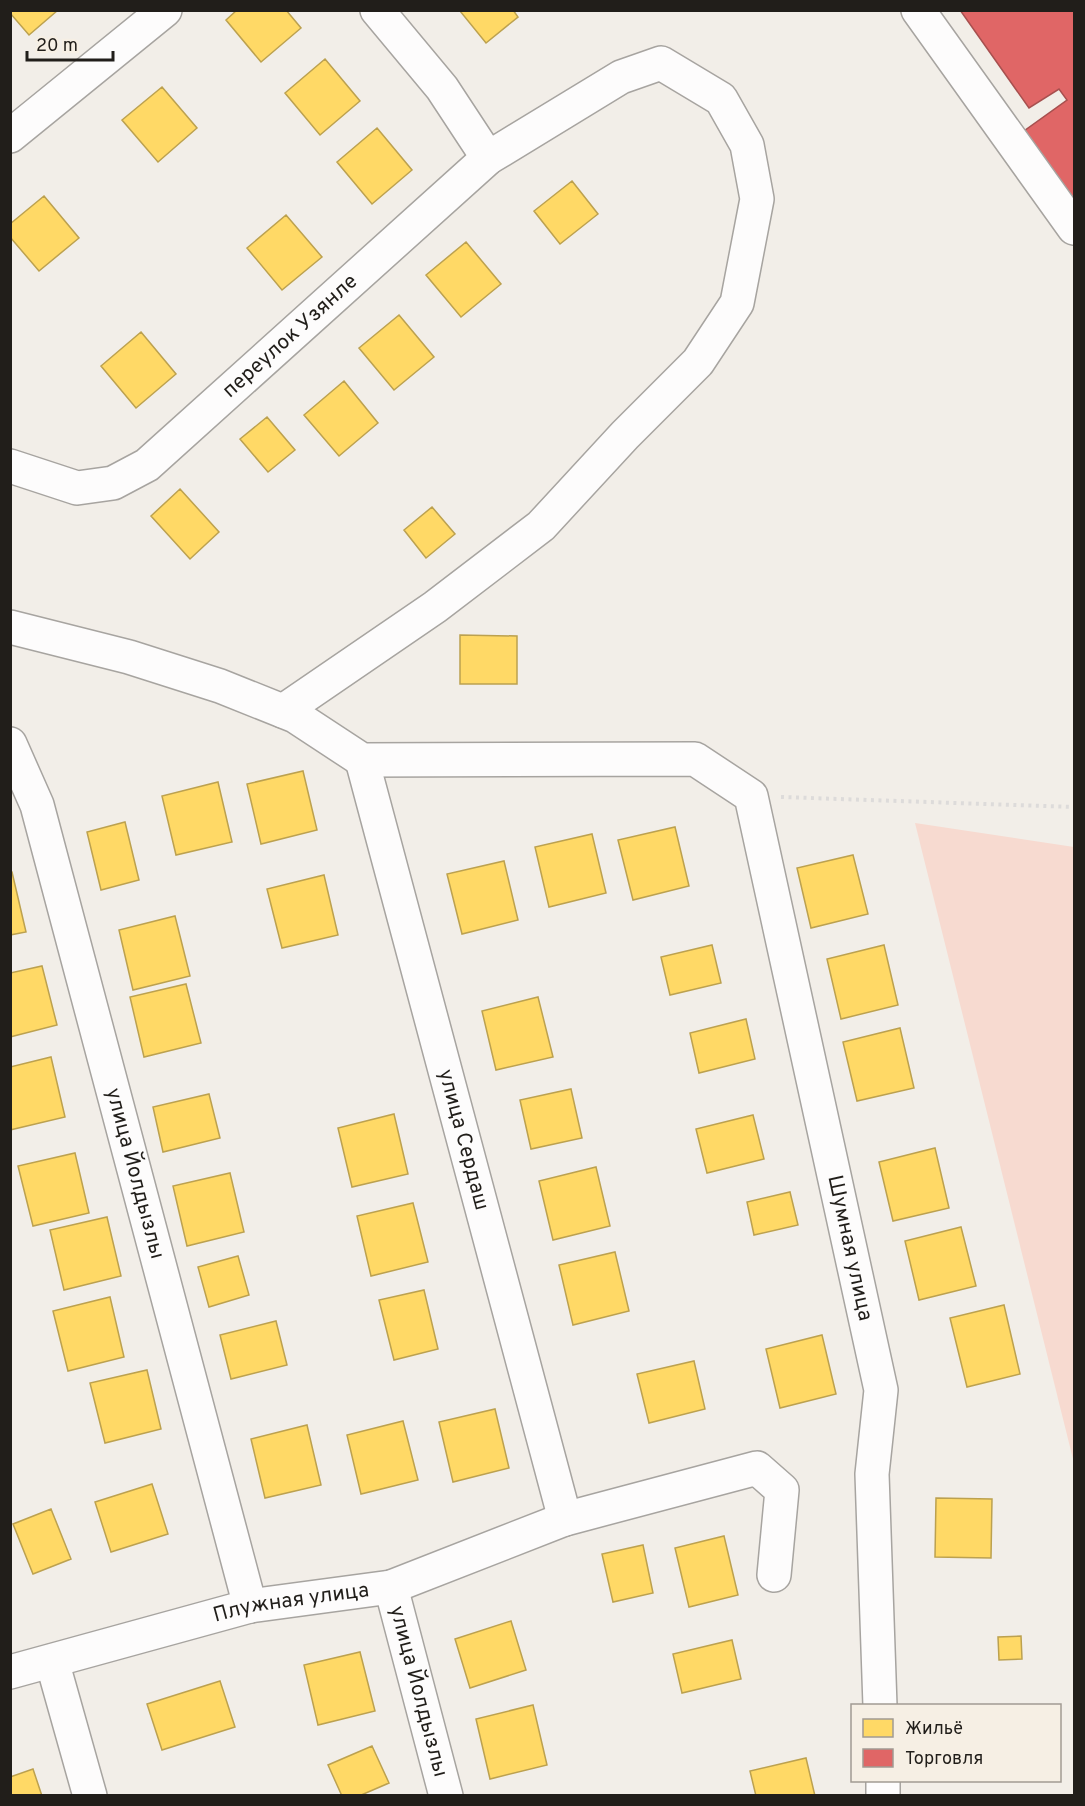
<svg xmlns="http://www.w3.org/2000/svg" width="1085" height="1806" font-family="Overpass,sans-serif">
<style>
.green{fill:#f7dad0}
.homes{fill:#ffd966;stroke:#bca14f;stroke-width:1.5}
.shops{fill:#e06666;stroke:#a7504f;stroke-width:1.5}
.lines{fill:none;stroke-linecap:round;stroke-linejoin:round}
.minor-casing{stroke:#a7a4a0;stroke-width:36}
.path{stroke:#dddbda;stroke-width:4;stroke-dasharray:3 4.5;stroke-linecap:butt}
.minor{stroke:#fdfcfc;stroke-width:33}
.labels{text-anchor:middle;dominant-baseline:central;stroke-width:6;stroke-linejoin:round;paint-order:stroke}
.street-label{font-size:21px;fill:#211e1a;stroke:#f6efe4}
</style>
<rect width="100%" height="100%" fill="#f2eee8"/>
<path class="green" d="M 915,823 L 1074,847 L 1074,1463 Z"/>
<path class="homes" d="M 10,10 L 58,10 L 29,35 L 10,13 Z
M 237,10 L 286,10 L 301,28 L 261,62 L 226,20 Z
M 513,10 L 518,17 L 486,43 L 460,11 Z
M 325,59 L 360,101 L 320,135 L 285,93 Z
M 162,87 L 197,128 L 158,162 L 122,120 Z
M 377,128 L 412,170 L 372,204 L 337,162 Z
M 572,181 L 598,214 L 560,244 L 534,211 Z
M 44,196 L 79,238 L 39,271 L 10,237 L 10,224 Z
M 286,215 L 322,257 L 282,290 L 247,248 Z
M 466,242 L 501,284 L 461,317 L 426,275 Z
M 399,315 L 434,357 L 394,390 L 359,348 Z
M 141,332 L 176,374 L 136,408 L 101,366 Z
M 344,381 L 378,423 L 339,456 L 304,415 Z
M 267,417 L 295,450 L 268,472 L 240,439 Z
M 180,489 L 219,532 L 190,559 L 151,516 Z
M 432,507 L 455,534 L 426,558 L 404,530 Z
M 460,635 L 517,636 L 517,684 L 460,684 Z
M 303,771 L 317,830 L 261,844 L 247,784 Z
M 218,782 L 232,842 L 176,855 L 162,796 Z
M 125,822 L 139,880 L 101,890 L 87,832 Z
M 675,827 L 689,886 L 633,900 L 618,840 Z
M 592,834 L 606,893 L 549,907 L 535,847 Z
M 853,855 L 868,914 L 811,928 L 797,868 Z
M 504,861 L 518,920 L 462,934 L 447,874 Z
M 10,872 L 12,872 L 26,932 L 10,935 Z
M 324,875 L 338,935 L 282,948 L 267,889 Z
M 175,916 L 190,976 L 133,990 L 119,930 Z
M 712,945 L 721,983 L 670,995 L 661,957 Z
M 884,945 L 898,1005 L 841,1019 L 827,959 Z
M 42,966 L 57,1025 L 10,1037 L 10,973 Z
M 186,984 L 201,1043 L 144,1057 L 130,997 Z
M 538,997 L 553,1057 L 496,1070 L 482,1011 Z
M 746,1019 L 755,1059 L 699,1073 L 690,1033 Z
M 900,1028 L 914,1088 L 857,1101 L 843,1042 Z
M 51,1057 L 65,1117 L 10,1130 L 10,1067 Z
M 571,1089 L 582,1138 L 531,1149 L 520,1100 Z
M 209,1094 L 220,1138 L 163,1152 L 153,1107 Z
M 394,1114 L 408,1174 L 352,1187 L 338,1128 Z
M 753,1115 L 764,1159 L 707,1173 L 696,1129 Z
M 935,1148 L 949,1208 L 893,1221 L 879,1162 Z
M 75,1153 L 89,1213 L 33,1226 L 18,1166 Z
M 596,1167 L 610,1226 L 553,1240 L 539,1181 Z
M 230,1173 L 244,1232 L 187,1246 L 173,1186 Z
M 790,1192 L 798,1225 L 754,1235 L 747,1202 Z
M 413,1203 L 428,1262 L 371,1276 L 357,1216 Z
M 107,1217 L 121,1276 L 64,1290 L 50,1230 Z
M 961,1227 L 976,1286 L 919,1300 L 905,1241 Z
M 615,1252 L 629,1311 L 573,1325 L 559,1265 Z
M 238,1256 L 249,1295 L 209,1307 L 198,1267 Z
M 424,1290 L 438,1349 L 394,1360 L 379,1300 Z
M 110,1297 L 124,1357 L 68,1371 L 53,1311 Z
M 1004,1305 L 1020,1374 L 967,1387 L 950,1318 Z
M 276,1321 L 287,1365 L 231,1379 L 220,1335 Z
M 822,1335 L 836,1394 L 780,1408 L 766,1349 Z
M 694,1361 L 705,1409 L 649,1423 L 637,1374 Z
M 147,1370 L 161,1429 L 105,1443 L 90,1383 Z
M 495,1409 L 509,1468 L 453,1482 L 439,1422 Z
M 403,1421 L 418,1480 L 361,1494 L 347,1435 Z
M 307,1425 L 321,1485 L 265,1498 L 251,1439 Z
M 152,1484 L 168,1534 L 111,1552 L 95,1502 Z
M 936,1498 L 992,1499 L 991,1558 L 935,1557 Z
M 51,1509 L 71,1559 L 33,1574 L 13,1524 Z
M 724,1536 L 738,1595 L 689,1607 L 675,1548 Z
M 643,1545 L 653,1593 L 613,1602 L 602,1554 Z
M 511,1621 L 526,1670 L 470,1688 L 455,1639 Z
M 1021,1636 L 1022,1659 L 999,1660 L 998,1637 Z
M 732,1640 L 741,1679 L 682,1693 L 673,1654 Z
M 360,1652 L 375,1711 L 318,1725 L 304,1665 Z
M 220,1681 L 235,1727 L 162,1750 L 147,1704 Z
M 533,1705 L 547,1765 L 490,1779 L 476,1719 Z
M 372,1746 L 389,1783 L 359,1796 L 342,1796 L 328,1765 Z
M 806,1758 L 815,1796 L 756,1796 L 750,1771 Z
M 33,1769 L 42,1796 L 10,1796 L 10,1777 Z"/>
<path class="shops" d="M 960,10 L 1074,10 L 1074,218 L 1017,136 L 1067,100 L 1059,89 L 1029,108 Z"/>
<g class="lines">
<g class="minor-casing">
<g id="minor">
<path d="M 377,10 L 442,88 L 488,158"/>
<path d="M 918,10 L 1074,228"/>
<path d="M 10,136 L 165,10"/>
<path id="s1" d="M 10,466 L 77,488 L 113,483 L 147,465 L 488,158 L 621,77 L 661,63 L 721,99 L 747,145 L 757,199 L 737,303 L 698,362 L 625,435 L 541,526 L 435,607 L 283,711"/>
<path id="s2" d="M 10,627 L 129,657 L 220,686 L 295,716 L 362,760 L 695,759 L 751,796 L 881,1390 L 872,1474 L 880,1706"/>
<path id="s3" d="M 10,744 L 37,805 L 250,1606"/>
<path id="s4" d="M 362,760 L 565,1519"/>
<path id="s5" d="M 391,1587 L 446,1796"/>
<path d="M 52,1661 L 90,1796"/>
<path id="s6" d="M 10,1672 L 250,1606 L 391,1587 L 565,1519 L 757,1468 L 782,1490 L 774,1575"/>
<path d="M 883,1780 L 883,1796"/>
</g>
</g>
<path class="path" d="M 781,797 L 1074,807"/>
<use href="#minor" class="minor"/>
</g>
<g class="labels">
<g class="street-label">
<text stroke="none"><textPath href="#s1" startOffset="338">переулок Узянле</textPath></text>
<text stroke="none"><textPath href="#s4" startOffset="393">улица Сердаш</textPath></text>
<text stroke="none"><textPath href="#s3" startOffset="448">улица Йолдызлы</textPath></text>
<text stroke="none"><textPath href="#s2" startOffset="1242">Шумная улица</textPath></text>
<text stroke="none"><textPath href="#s6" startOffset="290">Плужная улица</textPath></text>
<text stroke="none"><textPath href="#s5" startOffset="108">улица Йолдызлы</textPath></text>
</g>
</g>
<rect width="1085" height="1806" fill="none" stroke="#211e1a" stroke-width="24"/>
<rect x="851" y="1704" width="210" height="78" fill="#f6efe4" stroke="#a19b93" stroke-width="1.5"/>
<rect x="863" y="1719" width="30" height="18" fill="#ffd966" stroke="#a19b93" stroke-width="1.5"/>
<text x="905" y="1734" font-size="18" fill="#211e1a">Жильё</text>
<rect x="863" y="1749" width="30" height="18" fill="#e06666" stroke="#a19b93" stroke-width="1.5"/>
<text x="905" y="1764" font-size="18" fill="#211e1a">Торговля</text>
<path d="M27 51v9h86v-9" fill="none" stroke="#211e1a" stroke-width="3"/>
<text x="36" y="51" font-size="18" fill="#211e1a" stroke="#f6efe4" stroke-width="4.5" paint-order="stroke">20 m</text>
</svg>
